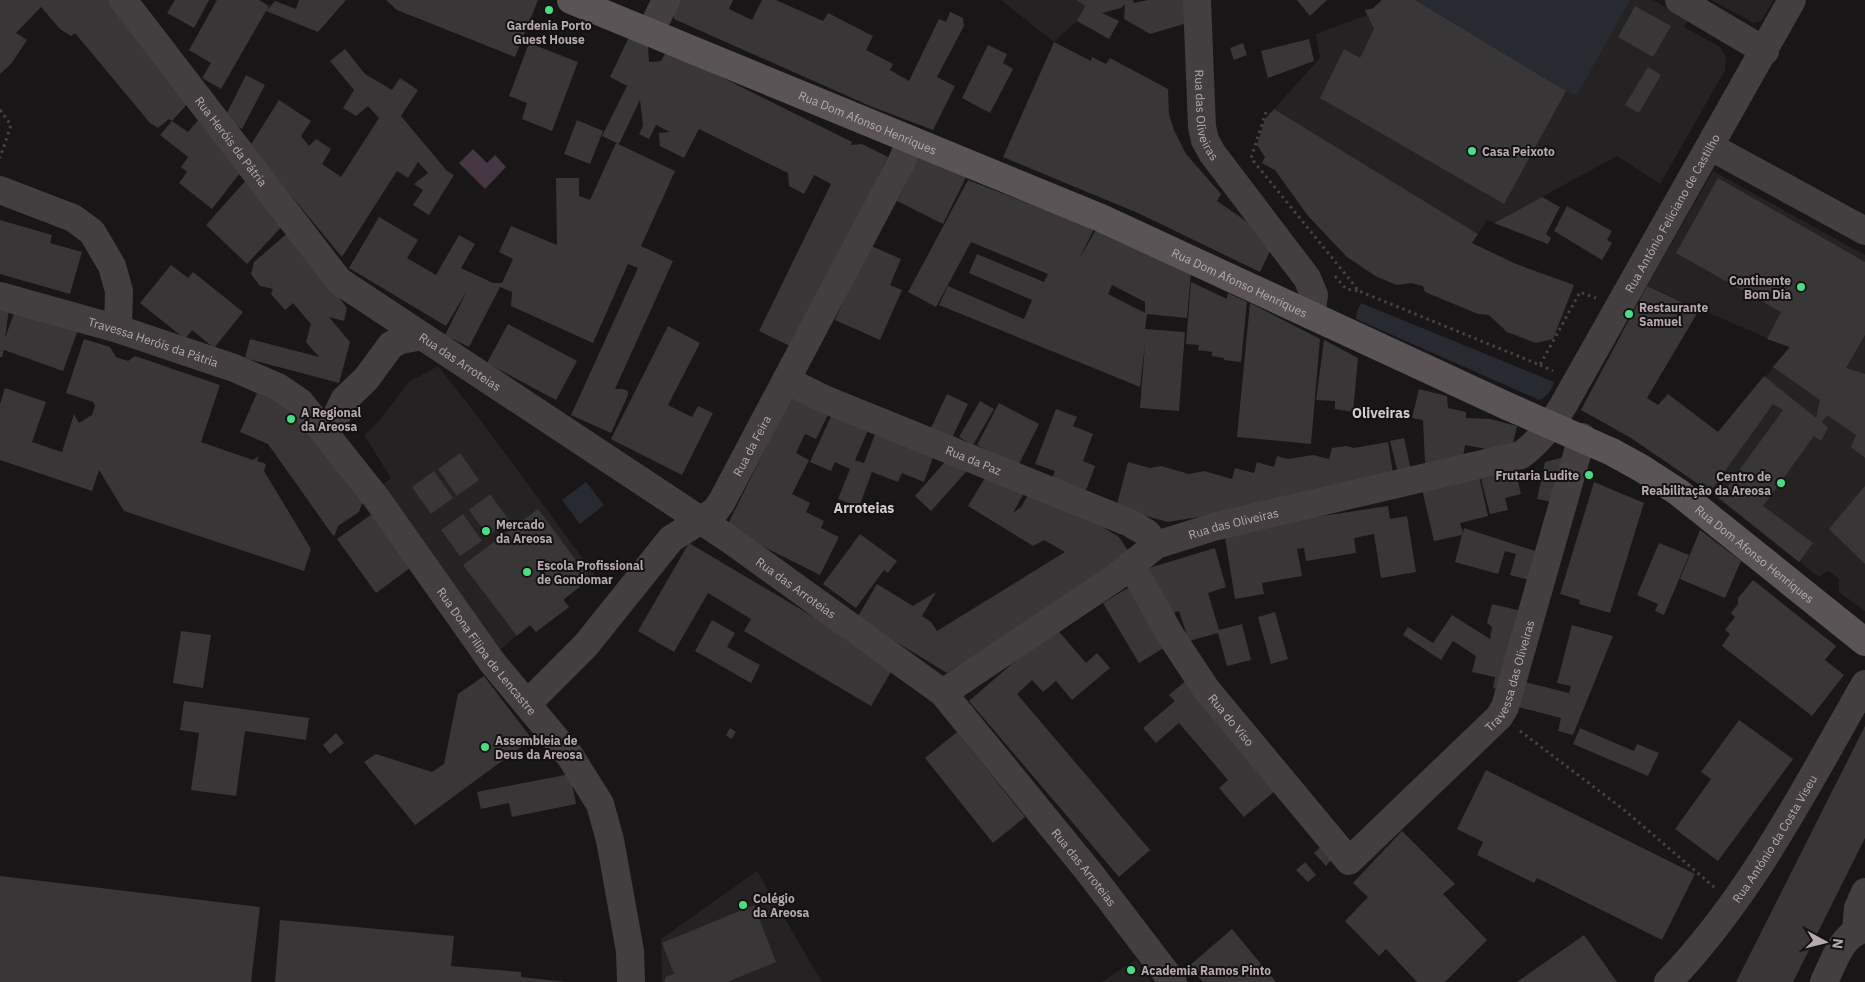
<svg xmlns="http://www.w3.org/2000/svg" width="1865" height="982" font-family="'IBM Plex Sans',sans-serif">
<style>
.built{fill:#242223}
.green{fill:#282a31}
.water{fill:#463643}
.building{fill:#393638;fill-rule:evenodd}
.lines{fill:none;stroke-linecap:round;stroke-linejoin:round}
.path{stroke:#484145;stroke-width:3;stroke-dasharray:2.5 4;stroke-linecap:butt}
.minor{stroke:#433e40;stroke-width:28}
.major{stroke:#5b5457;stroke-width:28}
.poi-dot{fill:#46e084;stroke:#131111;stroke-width:2}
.labels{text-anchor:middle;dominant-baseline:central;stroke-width:4;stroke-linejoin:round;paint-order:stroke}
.poi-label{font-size:12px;font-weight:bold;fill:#b6a9b1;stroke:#131111;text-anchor:start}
.street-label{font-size:12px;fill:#b6a9b1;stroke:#131111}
.neighbourhood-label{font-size:14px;font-weight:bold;fill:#d3cace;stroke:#131111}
</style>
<rect width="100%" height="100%" fill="#181616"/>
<path class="built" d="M 1001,0 L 1076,0 L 1085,6 L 1077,21 L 1054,42 Z
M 1382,0 L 1653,0 L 1688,20 L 1684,27 L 1720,47 L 1726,57 L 1725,70 L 1660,184 L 1617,156 L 1494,223 L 1487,220 L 1478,234 L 1274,109 L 1320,58 L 1316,34 L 1367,15 L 1365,10 L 1372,9 Z
M 1711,0 L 1774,0 L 1761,21 L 1754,23 Z
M 1713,171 L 1865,255 L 1865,611 L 1839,592 L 1839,579 L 1834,575 L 1828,571 L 1819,577 L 1686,474 L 1718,432 L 1790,348 L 1647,286 Z
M 438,366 L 482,422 L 595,575 L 564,599 L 569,607 L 536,632 L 530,625 L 498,651 L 380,487 L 391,478 L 364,435 L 378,422 L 409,382 Z
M 757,871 L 822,982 L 662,982 L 661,939 Z
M 1136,959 L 1152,982 L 1102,982 Z"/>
<path class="green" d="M 1415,0 L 1630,0 L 1577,95 L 1566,91 Z
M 1361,303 L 1554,382 C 1551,391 1548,396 1539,400 L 1356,319 L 1357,311 Z
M 586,482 L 604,505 L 580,524 L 562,500 Z"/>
<path class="water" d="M 473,149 L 487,163 L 495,155 L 506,167 L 485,189 L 459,163 Z"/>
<path class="building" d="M 0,0 L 113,0 L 190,101 L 172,121 L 169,119 L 158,128 L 150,123 L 75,33 L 71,36 L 60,29 L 41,7 L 16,33 L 27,40 L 11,64 L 0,74 Z
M 175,0 L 209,0 L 194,28 L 167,13 Z
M 217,0 L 259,0 L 269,6 L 266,11 L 275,1 L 296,9 L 299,0 L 346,0 L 318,32 L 266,11 L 221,89 L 202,78 L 211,63 L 189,50 Z
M 386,0 L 538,0 L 515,57 L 397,10 Z
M 677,0 L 733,0 L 729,9 L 752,20 L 762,0 L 776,0 L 823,21 L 828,13 L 873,36 L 866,50 L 893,64 L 890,70 L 909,81 L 939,19 L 946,22 L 950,12 L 963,18 L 964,26 L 937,77 L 955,86 L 933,130 L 870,106 L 674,19 L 673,8 Z
M 1076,0 L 1133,0 L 1134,3 L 1148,0 L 1185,0 L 1187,23 L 1150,34 L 1124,19 L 1125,4 L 1121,8 L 1102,13 L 1119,21 L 1109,39 L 1077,21 L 1085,6 Z
M 1297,0 L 1327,0 L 1310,16 Z
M 1382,0 L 1415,0 L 1566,91 L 1504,204 L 1320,98 L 1344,49 L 1360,58 L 1374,29 L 1365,10 L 1372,9 Z
M 1635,6 L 1671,26 L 1653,57 L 1618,37 Z
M 629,37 L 648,46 L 649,62 L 661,61 L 667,50 L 852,142 L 851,145 L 862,144 L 888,157 L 794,348 L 759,331 L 831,184 L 814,175 L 804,194 L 789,186 L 788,173 L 699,129 L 684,158 L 660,146 L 659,133 L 670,132 L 656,125 L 649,139 L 639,134 L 643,126 L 640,100 L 619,144 L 602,136 L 627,86 L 610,77 Z
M 1309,39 L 1314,61 L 1268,78 L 1261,51 Z
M 1054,42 L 1091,61 L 1092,57 L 1106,64 L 1110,58 L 1168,89 L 1169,115 L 1174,130 L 1186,154 L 1221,194 L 1217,201 L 1269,237 L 1264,245 L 1271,249 L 1260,272 L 1138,213 L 1003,157 Z
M 529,43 L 578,62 L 552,131 L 522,119 L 527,103 L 509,96 Z
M 1243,43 L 1247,55 L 1234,60 L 1230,48 Z
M 988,45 L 1007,54 L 1003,63 L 1013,69 L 990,113 L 962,98 Z
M 345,49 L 365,74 L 392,90 L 400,78 L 418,90 L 401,116 L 447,171 L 454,175 L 429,215 L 413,205 L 423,190 L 414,184 L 428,173 L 418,162 L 408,178 L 397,171 L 342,257 L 250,146 L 279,100 L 311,121 L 301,136 L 309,146 L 316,139 L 331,149 L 322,164 L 341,177 L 379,118 L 368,106 L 356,116 L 343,108 L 354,90 L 330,61 Z
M 1648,67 L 1661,75 L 1639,113 L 1625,105 Z
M 246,75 L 265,85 L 242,129 L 224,119 Z
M 1274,109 L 1478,234 L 1472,243 L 1516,264 L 1574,285 L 1553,339 L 1536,343 L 1507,332 L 1489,315 L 1478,314 L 1425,292 L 1423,286 L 1411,283 L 1397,285 L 1377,277 L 1347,257 L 1308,216 L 1275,170 L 1262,163 L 1265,157 L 1257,145 L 1265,119 Z
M 201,117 L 243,169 L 212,209 L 179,183 L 187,172 L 181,167 L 188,157 L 160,135 L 172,121 L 188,132 Z
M 577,120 L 603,131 L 590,164 L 564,154 Z
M 616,143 L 675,171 L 641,246 L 673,261 L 615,389 L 623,389 L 628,391 L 628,395 L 611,433 L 571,415 L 638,268 L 628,264 L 593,343 L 511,306 L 512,292 L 500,287 L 469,347 L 445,335 L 467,291 L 446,326 L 349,268 L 379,217 L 418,240 L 407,258 L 436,275 L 459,235 L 475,244 L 461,268 L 493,283 L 502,283 L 513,259 L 499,252 L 511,226 L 557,245 L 556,178 L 579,178 L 579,196 L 590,200 Z
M 920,155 L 966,177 L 943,224 L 897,201 Z
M 248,178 L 285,223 L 247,264 L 206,225 Z
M 1718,178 L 1865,262 L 1865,335 L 1846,368 L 1865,374 L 1865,458 L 1851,447 L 1856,435 L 1827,415 L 1822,422 L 1828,428 L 1821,441 L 1814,436 L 1763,506 L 1813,543 L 1799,562 L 1719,498 L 1783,410 L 1773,404 L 1710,492 L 1631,438 L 1581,410 L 1647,286 L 1699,310 L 1647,398 L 1658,405 L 1668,394 L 1718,432 L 1764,376 L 1816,418 L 1820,400 L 1773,367 L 1790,347 L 1767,339 L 1781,312 L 1676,253 Z
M 968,180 L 1094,229 L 1078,261 L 1097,228 L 1191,273 L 1187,318 L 1147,314 L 1145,329 L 1185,332 L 1179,411 L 1140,408 L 1145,344 L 1140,387 L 939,305 L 948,286 L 1024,319 L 1032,300 L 969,273 L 977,254 L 1044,282 L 1048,274 L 971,242 L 936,307 L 908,292 ZM 1112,285 L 1145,302 L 1145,313 L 1108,294 Z
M 1542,197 L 1560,207 L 1546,234 L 1551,238 L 1548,244 L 1494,223 Z
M 1567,206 L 1612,231 L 1607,240 L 1612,243 L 1602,260 L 1554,231 Z
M 0,220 L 52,235 L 50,243 L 82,252 L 70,294 L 0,274 Z
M 289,232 L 347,308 L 344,321 L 329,317 L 350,342 L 339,383 L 245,358 L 250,339 L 319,357 L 306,342 L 311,324 L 293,303 L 285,310 L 271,294 L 273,289 L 260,286 L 251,274 L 254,262 Z
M 869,245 L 901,259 L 890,285 L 902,290 L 880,340 L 835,320 Z
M 171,265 L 188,278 L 193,272 L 243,312 L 214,348 L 192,330 L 185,339 L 140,303 Z
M 1191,282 L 1227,299 L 1228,293 L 1247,302 L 1241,362 L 1224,360 L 1224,358 L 1212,356 L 1212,352 L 1198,350 L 1199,345 L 1186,344 Z
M 1250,303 L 1320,339 L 1311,444 L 1237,437 Z
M 0,308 L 9,309 L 5,338 L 16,308 L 78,330 L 63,371 L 4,350 L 2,357 L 0,357 Z
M 508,324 L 577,361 L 556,400 L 487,363 Z
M 668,326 L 700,343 L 668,405 L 692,417 L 698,406 L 713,413 L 682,475 L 611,439 Z
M 84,339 L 110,347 L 116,357 L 128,361 L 135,356 L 220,385 L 201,442 L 253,460 L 259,456 L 257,461 L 266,464 L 264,471 L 311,549 L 304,571 L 124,511 L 99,470 L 92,491 L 0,460 L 0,404 L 5,388 L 46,402 L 32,442 L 62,452 L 74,414 L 79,423 L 92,415 L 95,406 L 93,402 L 66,393 Z
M 1324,340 L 1358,358 L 1353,412 L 1335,409 L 1335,401 L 1316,400 Z
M 1419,389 L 1447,396 L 1448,408 L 1466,412 L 1466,418 L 1490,419 L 1517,426 L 1512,448 L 1486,449 L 1465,445 L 1462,461 L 1425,463 L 1423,420 L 1412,418 Z
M 257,393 L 299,411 L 363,501 L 359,512 L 338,526 L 334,537 L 268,444 L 240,432 Z
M 793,393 L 830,411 L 816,439 L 805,434 L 796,453 L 809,460 L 792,494 L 810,503 L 806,512 L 824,521 L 821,528 L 839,537 L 820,575 L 726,528 Z
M 947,394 L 968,404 L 952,438 L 931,428 Z
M 980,401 L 994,409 L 973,445 L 959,437 Z
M 999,403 L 1039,424 L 1018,466 L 977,445 Z
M 1056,409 L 1077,417 L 1073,426 L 1093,434 L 1083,461 L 1095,466 L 1085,493 L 1051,480 L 1055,471 L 1035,464 Z
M 833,412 L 869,428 L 855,460 L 864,463 L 877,429 L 935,452 L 924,482 L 902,473 L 898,482 L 872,472 L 859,507 L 838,499 L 850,469 L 835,462 L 831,471 L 810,462 Z
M 1404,438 L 1411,470 L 1398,473 L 1390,441 Z
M 1388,442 L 1395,485 L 1168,522 L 1116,508 L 1128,462 L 1150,468 L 1161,466 L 1189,474 L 1204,471 L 1232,479 L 1235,468 L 1254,473 L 1257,462 L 1274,467 L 1277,456 L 1288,459 L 1313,455 L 1329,459 L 1332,448 L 1346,446 L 1354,448 Z
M 460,453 L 479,480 L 457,496 L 438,469 Z
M 1572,455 L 1562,504 L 1537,499 L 1545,462 Z
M 949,457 L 966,472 L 931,511 L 915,496 Z
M 1515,470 L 1521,494 L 1505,498 L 1508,510 L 1490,514 L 1481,479 Z
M 434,471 L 453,498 L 431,514 L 412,487 Z
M 989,471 L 1024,493 L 1013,513 L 1021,507 L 1034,485 L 1119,537 L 1132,557 L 947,673 L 857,618 L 877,584 L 913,606 L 936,592 L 922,616 L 931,622 L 937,631 L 1065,552 L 1044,540 L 1033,546 L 968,506 Z
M 1479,476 L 1488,516 L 1460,523 L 1463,533 L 1464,528 L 1545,554 L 1537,582 L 1510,575 L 1516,554 L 1505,551 L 1498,574 L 1455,562 L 1462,535 L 1434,541 L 1422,489 Z
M 1594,482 L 1644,503 L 1610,613 L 1579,604 L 1580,600 L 1560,594 Z
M 1865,486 L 1865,564 L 1829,529 Z
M 490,494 L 509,520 L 488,536 L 469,510 Z
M 1388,506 L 1390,519 L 1407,516 L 1416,572 L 1381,578 L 1374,534 L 1354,538 L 1356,553 L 1306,561 L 1304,548 L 1297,549 L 1302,576 L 1262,583 L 1264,594 L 1235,599 L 1224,531 Z
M 538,509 L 590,579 L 563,600 L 569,607 L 536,632 L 530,625 L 517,636 L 463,565 Z
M 372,514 L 410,568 L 376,593 L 337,539 Z
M 463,514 L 482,541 L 460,556 L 441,530 Z
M 1700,530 L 1741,561 L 1725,598 L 1680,579 Z
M 860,534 L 897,561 L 888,573 L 884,570 L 856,608 L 823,584 Z
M 689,543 L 895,665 L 871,706 L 744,631 L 751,619 L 708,593 L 674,652 L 638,631 Z
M 1659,543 L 1689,555 L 1664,615 L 1655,611 L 1658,604 L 1637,595 Z
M 1215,548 L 1226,587 L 1208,593 L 1219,630 L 1242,624 L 1251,660 L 1227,666 L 1218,633 L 1189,641 L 1179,611 L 1164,616 L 1149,568 Z
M 1753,580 L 1836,646 L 1825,660 L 1844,675 L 1812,716 L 1722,646 L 1730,634 L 1725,630 L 1735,617 L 1731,613 L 1738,604 L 1738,598 Z
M 1136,583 L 1172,643 L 1139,663 L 1103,603 Z
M 1492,604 L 1526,612 L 1508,692 L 1493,688 L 1495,677 L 1472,672 L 1476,656 L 1453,641 L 1441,660 L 1403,635 L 1408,627 L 1433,643 L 1452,615 L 1490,639 L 1492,627 L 1487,623 Z
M 1275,612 L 1288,659 L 1271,664 L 1258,617 Z
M 712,620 L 735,633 L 727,647 L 760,665 L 751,683 L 695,651 Z
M 1572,625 L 1613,636 L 1573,735 L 1558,731 L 1561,718 L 1518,707 L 1525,682 L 1569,693 L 1571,686 L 1557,683 Z
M 1055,627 L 1086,663 L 1097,653 L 1110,668 L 1072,700 L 1056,681 L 1043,692 L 1032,680 L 1017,694 L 1150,850 L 1119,877 L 969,701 Z
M 181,631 L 211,635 L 203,688 L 173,683 Z
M 484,676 L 532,739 L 415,825 L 364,762 L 376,754 L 432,772 L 444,764 L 458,694 Z
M 1189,678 L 1281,786 L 1244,817 L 1219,788 L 1228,780 L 1179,723 L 1156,743 L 1143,728 L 1175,701 L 1169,695 Z
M 184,701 L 309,718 L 306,740 L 245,731 L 236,796 L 191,790 L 199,733 L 180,730 Z
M 1739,720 L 1793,759 L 1718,861 L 1675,829 L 1711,779 L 1701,772 Z
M 1865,726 L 1865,838 L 1793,982 L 1736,982 Z
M 730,728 L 736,732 L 731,739 L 726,735 Z
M 1580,728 L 1634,751 L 1637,744 L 1659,753 L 1648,776 L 1573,744 Z
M 957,732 L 1025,817 L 993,843 L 925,758 Z
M 336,733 L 344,743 L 330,754 L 323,745 Z
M 1486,770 L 1695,874 L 1662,940 L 1537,878 L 1534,883 L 1477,855 L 1483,842 L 1457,829 Z
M 570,774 L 576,804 L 512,817 L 509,803 L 481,809 L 477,792 Z
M 1402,831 L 1455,884 L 1443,894 L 1487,940 L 1445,982 L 1417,982 L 1386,949 L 1379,956 L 1345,921 L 1368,897 L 1353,883 Z
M 1322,846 L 1333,858 L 1326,866 L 1314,853 Z
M 1305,862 L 1316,875 L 1308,882 L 1296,870 Z
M 0,876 L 260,907 L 251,982 L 0,982 Z
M 754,905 L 776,962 L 727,982 L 665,982 L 665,977 L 674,974 L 662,943 Z
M 280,920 L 454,936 L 451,966 L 521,972 L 521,977 L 566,982 L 275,982 Z
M 1232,929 L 1276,982 L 1203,982 L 1189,966 Z
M 1584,935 L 1617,982 L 1517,982 Z"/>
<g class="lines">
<path class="path" d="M 0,110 L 11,125 L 0,158
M 1266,112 L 1251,158 L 1359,291 L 1540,365 L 1580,292 L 1596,298
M 1335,276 L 1346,289 L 1359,291
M 1540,365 L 1553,371
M 1520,731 L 1623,809 L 1714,887"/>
<g class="minor">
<path id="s1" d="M 123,0 L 339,281 L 729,539 L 943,693 L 1089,872 L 1173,982"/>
<path id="s2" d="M 1197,0 L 1202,127 L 1205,140 L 1212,153 L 1307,278 L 1314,295 L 1311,315"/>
<path d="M 1679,0 L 1765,51"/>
<path d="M 650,33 L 666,0"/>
<path d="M 1711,147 L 1865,231"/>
<path d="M 0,190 L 73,218 L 92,232 L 112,266 L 119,291 L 118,329"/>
<path id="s3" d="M 0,296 L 118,329 L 234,368 L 278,387 L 300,402 L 377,499 L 492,662 L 570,756 L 600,804 L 610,840 L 630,951 L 631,982"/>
<path id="s4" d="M 786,380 L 824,399 L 1130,523 L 1147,533 L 1156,545"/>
<path d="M 336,417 L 344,400 L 366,379 L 391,345 L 401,340 L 422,336"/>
<path id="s5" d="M 1131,565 L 1171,636 L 1206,689 L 1349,861 L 1499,717 L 1505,707 L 1582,437"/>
<path id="s6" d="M 943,693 L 1116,577 L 1156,545 L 1217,526 L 1521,455 C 1540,441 1552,424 1564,404 L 1792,0"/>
<path id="s7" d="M 528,703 L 586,645 L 671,539 L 715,511 L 721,503 L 901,163 L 911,140"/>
<path d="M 1856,931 L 1858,908 L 1865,892"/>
<path id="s8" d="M 1668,982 C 1751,896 1806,787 1865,684"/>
<path d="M 1824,982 C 1834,962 1841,934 1865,929"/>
</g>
<path class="major" id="s9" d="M 571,0 L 1101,218 L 1507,406 L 1612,452 L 1641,468 L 1678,492 L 1865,642"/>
</g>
<g class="poi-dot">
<circle cx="549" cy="10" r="5"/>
<circle cx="1472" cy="151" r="5"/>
<circle cx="1801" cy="287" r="5"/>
<circle cx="1629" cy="314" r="5"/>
<circle cx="291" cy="419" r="5"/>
<circle cx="1589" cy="475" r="5"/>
<circle cx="1781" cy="483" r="5"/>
<circle cx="486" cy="531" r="5"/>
<circle cx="527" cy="572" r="5"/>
<circle cx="485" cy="747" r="5"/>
<circle cx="743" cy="905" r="5"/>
<circle cx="1131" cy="970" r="5"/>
</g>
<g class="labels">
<g class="poi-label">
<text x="549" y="25" text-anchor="middle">Gardenia Porto<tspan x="549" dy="14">Guest House</tspan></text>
<text x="1482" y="151">Casa Peixoto</text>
<text x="1791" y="280" text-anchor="end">Continente<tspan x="1791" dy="14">Bom Dia</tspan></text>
<text x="1639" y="307">Restaurante<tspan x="1639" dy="14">Samuel</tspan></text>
<text x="301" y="412">A Regional<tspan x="301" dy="14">da Areosa</tspan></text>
<text x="1579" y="475" text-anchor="end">Frutaria Ludite</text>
<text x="1771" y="476" text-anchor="end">Centro de<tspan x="1771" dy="14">Reabilitação da Areosa</tspan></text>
<text x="496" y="524">Mercado<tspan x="496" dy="14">da Areosa</tspan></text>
<text x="537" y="565">Escola Profissional<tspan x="537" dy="14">de Gondomar</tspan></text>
<text x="495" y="740">Assembleia de<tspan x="495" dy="14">Deus da Areosa</tspan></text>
<text x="753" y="898">Colégio<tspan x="753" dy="14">da Areosa</tspan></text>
<text x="1141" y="970">Academia Ramos Pinto</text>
</g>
<g class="street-label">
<text stroke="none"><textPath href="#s2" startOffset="116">Rua das Oliveiras</textPath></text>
<text stroke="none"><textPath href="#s9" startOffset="321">Rua Dom Afonso Henriques</textPath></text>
<text stroke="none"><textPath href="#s1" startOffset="178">Rua Heróis da Pátria</textPath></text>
<text stroke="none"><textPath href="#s6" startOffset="922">Rua António Feliciano de Castilho</textPath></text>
<text stroke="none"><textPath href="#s9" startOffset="726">Rua Dom Afonso Henriques</textPath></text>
<text stroke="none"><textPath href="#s3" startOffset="160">Travessa Heróis da Pátria</textPath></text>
<text stroke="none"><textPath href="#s1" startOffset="500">Rua das Arroteias</textPath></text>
<text stroke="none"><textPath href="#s7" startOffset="345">Rua da Feira</textPath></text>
<text stroke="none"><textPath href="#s4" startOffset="204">Rua da Paz</textPath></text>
<text stroke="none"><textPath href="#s6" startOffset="340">Rua das Oliveiras</textPath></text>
<text stroke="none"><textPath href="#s9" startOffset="1311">Rua Dom Afonso Henriques</textPath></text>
<text stroke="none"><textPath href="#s1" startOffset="905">Rua das Arroteias</textPath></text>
<text stroke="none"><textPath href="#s3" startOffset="631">Rua Dona Filipa de Lencastre</textPath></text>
<text stroke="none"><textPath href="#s5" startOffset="619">Travessa das Oliveiras</textPath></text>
<text stroke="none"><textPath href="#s5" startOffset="185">Rua do Viso</textPath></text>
<text stroke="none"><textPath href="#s8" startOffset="179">Rua António da Costa Viseu</textPath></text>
<text stroke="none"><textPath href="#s1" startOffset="1310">Rua das Arroteias</textPath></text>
</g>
<g class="neighbourhood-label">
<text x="1381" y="413">Oliveiras</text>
<text x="864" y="508">Arroteias</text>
</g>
</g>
<g transform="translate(1825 942) rotate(97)" stroke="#131111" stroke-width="4" paint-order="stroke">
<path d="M0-4L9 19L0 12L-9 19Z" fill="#b6a9b1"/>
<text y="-8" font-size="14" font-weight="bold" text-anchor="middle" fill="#b6a9b1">N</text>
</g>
</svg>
